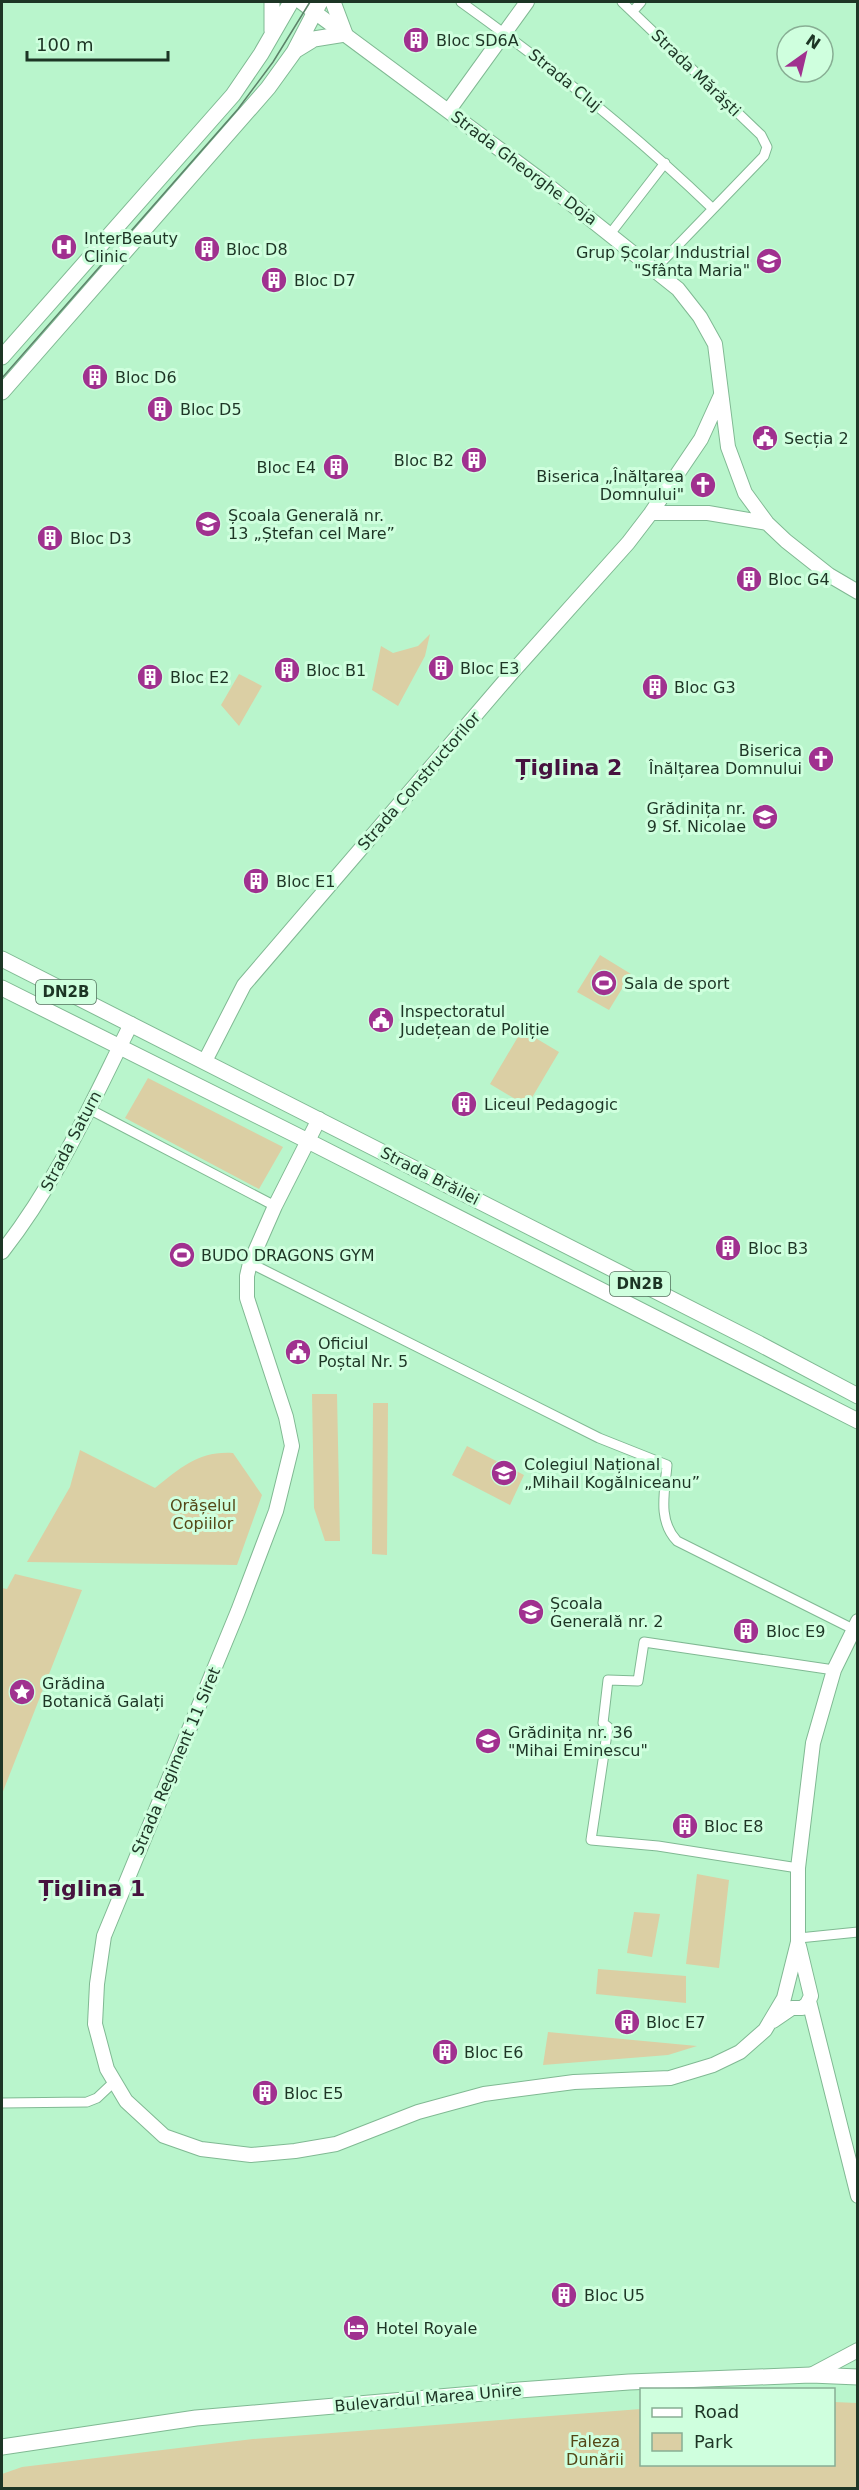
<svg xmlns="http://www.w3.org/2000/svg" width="859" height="2490" font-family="'DejaVu Sans',sans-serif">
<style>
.green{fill:#dbcfa4}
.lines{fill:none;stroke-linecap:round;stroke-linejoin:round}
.street-casing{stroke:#80b993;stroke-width:11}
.secondary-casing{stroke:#80b993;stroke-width:16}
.primary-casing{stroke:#80b993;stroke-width:17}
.street{stroke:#fff;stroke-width:9}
.secondary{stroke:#fff;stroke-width:14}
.primary{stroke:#fff;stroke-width:15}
.tram{stroke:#5c8369;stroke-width:1.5}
.labels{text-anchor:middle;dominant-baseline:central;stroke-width:6;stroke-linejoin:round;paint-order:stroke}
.shield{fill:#cfffde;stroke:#52725c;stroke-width:1.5}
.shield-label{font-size:15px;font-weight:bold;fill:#1d3525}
.poi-label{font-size:16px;fill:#1d3525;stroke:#cfffde;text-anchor:start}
.street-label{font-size:16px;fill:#1d3525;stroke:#cfffde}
.park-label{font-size:16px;fill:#544716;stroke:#cfffde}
.district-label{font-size:22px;font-weight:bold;fill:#47123f;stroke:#cfffde}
</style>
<rect width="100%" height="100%" fill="#b9f5cc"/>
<path class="green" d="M 430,634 L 425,656 L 398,706 L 372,690 L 381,646 L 393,653 L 418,646 Z
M 239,674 L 262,686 L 239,726 L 221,705 Z
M 600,955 L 631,974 L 609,1010 L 577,992 Z
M 522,1030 L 559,1052 L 527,1106 L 490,1084 Z
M 148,1078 L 283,1147 L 259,1189 L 125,1118 Z
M 312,1394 L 337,1394 L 340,1541 L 325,1541 L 314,1508 Z
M 373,1403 L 388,1403 L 387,1555 L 372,1554 Z
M 467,1446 L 524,1475 L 510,1505 L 452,1475 Z
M 80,1450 L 155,1488 C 182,1467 198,1451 233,1453 L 262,1495 L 237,1565 L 27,1562 L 70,1487 Z
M 15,1574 L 82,1590 L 2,1794 L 2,1588 L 7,1589 Z
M 697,1874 L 729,1880 L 719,1968 L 686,1964 Z
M 634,1912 L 660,1914 L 652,1957 L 627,1953 Z
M 598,1969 L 686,1976 L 686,2003 L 596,1994 Z
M 548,2032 L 697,2046 L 668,2055 L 543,2065 Z
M 834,2402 L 857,2403 L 857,2488 L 2,2488 L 2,2474 L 22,2467 L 253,2439 L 641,2409 L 642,2464 L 834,2464 Z"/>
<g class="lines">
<g class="street-casing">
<path id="street" d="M 461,2 C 549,65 634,133 712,208
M 622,2 L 761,135 L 767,147 L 764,156 L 655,269
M 633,11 L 641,2
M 610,234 L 665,163
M 89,1109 L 275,1206
M 250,1263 L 599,1438 L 667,1465 C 665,1491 657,1520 677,1541 L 853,1629
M 798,1868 L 658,1846 L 591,1840 L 608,1727 L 603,1723 L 608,1680 L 638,1681 L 644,1642 L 834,1670
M 799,1938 L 858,1932
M 2,2103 L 87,2102 L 97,2098 L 114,2082"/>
</g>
<g class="secondary-casing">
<path id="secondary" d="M 301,2 L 545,183 L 678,289 L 700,317 L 715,344 L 728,447 L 745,493 L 767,523 L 786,541 L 829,575 L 858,592
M 449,110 L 527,2
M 651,513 L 708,513 L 767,523
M 205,1061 L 244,985 L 509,676 L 628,543 L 651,513 L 701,439 L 721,395
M 319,1119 L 275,1206 L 250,1263 L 247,1276 L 247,1298 L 286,1417 L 292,1446 L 276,1511 L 238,1611 L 104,1936 L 97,1984 L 95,2024 L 107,2069 L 126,2101 L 164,2136 L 201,2149 L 251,2155 L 295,2151 L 336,2144 L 418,2112 L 484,2094 L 574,2082 L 670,2078 L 713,2065 L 740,2052 L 765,2030 L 784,1998 L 798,1942 L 798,1868 L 813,1743 L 834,1670 L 858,1621
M 2,1252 C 57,1182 91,1104 131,1024
M 809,2001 L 858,2196
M 773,2021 L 792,2008 L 802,2008 L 807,2004 L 811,1996 L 799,1946
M 811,2375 L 858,2350"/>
</g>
<g class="primary-casing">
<path id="primary" d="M 272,31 L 272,2
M 296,50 L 314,39 L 345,34 L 333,2
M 2,357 L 233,95 L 261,54 L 291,2
M 2,392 L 268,88 L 294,52 L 320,2
M 2,959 L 758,1343 L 858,1396
M 2,988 L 308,1141 L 858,1421
M 2,2447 L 196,2418 L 519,2390 L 629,2382 L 811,2375 L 858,2377"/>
</g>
<use href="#street" class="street"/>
<use href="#secondary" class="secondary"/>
<use href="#primary" class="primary"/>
<path class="tram" d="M 2,378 L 238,109 L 273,62 L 310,2"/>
</g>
<defs>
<g id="building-disc" transform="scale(1.35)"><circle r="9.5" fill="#a0318f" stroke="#cfffde"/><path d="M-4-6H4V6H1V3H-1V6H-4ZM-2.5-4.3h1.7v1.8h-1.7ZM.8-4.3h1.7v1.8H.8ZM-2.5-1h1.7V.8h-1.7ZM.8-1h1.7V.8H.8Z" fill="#fff"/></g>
<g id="hospital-disc" transform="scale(1.35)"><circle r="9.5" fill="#a0318f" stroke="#cfffde"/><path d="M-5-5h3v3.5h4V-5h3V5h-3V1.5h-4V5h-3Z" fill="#fff"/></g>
<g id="university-disc" transform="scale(1.35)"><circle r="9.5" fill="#a0318f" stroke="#cfffde"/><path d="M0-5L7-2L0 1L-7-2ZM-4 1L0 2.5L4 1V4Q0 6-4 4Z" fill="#fff"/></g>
<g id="civic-disc" transform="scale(1.35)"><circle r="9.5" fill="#a0318f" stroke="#cfffde"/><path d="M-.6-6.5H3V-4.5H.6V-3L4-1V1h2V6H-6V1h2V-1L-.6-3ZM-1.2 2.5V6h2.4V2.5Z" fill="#fff"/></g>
<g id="church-disc" transform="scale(1.35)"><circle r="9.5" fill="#a0318f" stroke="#cfffde"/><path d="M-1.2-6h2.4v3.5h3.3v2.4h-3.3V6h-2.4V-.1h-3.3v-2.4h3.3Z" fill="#fff"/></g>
<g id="school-disc" transform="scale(1.35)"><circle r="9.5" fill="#a0318f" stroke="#cfffde"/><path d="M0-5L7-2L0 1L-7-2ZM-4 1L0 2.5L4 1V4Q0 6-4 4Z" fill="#fff"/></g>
<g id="stadium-disc" transform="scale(1.35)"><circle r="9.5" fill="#a0318f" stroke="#cfffde"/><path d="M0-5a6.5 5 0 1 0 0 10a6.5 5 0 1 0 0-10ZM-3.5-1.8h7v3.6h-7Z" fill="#fff"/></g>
<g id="sight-disc" transform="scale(1.35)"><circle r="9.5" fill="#a0318f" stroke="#cfffde"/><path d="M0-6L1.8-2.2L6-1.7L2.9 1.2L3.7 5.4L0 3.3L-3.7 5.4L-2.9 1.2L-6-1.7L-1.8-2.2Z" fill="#fff"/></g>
<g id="hotel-disc" transform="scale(1.35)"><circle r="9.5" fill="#a0318f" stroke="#cfffde"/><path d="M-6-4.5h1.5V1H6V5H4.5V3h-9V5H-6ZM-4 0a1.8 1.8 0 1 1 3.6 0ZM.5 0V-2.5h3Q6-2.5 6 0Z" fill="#fff"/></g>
</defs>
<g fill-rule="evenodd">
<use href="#building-disc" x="416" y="40"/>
<use href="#hospital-disc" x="64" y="247"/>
<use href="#building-disc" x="207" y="249"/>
<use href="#university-disc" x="769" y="261"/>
<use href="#building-disc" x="274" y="280"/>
<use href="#building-disc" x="95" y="377"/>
<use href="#building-disc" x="160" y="409"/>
<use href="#civic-disc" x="765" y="438"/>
<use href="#building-disc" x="474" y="460"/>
<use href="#building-disc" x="336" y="467"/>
<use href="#church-disc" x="703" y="485"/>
<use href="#school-disc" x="208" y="524"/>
<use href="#building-disc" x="50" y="538"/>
<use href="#building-disc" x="749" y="579"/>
<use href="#building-disc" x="441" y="668"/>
<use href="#building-disc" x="287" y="670"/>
<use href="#building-disc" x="150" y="677"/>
<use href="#building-disc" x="655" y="687"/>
<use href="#church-disc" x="821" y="759"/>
<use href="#school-disc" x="765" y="817"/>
<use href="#building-disc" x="256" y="881"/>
<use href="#stadium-disc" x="604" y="983"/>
<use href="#civic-disc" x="381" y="1020"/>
<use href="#building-disc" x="464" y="1104"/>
<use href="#building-disc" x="728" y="1248"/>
<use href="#stadium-disc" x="182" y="1255"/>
<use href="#civic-disc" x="298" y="1352"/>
<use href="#university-disc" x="504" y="1473"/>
<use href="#school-disc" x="531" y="1612"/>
<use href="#building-disc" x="746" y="1631"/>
<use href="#sight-disc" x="22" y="1692"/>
<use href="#school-disc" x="488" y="1741"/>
<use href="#building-disc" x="685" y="1826"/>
<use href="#building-disc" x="627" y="2022"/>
<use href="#building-disc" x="445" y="2052"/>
<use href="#building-disc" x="265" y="2093"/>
<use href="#building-disc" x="564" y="2295"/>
<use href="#hotel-disc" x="356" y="2328"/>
</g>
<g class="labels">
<g class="shield">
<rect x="36" y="980" width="60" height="24" rx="4.5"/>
<rect x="610" y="1272" width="60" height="24" rx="4.5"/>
</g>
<g class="shield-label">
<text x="66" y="992">DN2B</text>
<text x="640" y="1284">DN2B</text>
</g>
<g class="poi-label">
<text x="436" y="40">Bloc SD6A</text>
<text x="84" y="238">InterBeauty<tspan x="84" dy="18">Clinic</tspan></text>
<text x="226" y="249">Bloc D8</text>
<text x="750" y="252" text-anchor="end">Grup Școlar Industrial<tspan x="750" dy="18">"Sfânta Maria"</tspan></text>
<text x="294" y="280">Bloc D7</text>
<text x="115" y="377">Bloc D6</text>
<text x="180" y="409">Bloc D5</text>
<text x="784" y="438">Secția 2</text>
<text x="454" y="460" text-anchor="end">Bloc B2</text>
<text x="316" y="467" text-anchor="end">Bloc E4</text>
<text x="684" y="476" text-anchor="end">Biserica „Înălțarea<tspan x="684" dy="18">Domnului"</tspan></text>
<text x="228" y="515">Școala Generală nr.<tspan x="228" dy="18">13 „Ștefan cel Mare”</tspan></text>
<text x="70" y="538">Bloc D3</text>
<text x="768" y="579">Bloc G4</text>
<text x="460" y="668">Bloc E3</text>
<text x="306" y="670">Bloc B1</text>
<text x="170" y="677">Bloc E2</text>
<text x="674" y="687">Bloc G3</text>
<text x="802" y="750" text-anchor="end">Biserica<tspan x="802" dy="18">Înălțarea Domnului</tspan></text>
<text x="746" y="808" text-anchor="end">Grădinița nr.<tspan x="746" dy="18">9 Sf. Nicolae</tspan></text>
<text x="276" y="881">Bloc E1</text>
<text x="624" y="983">Sala de sport</text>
<text x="400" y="1011">Inspectoratul<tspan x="400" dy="18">Județean de Poliție</tspan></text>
<text x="484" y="1104">Liceul Pedagogic</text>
<text x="748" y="1248">Bloc B3</text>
<text x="201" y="1255">BUDO DRAGONS GYM</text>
<text x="318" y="1343">Oficiul<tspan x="318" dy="18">Poștal Nr. 5</tspan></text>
<text x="524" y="1464">Colegiul Național<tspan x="524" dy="18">„Mihail Kogălniceanu”</tspan></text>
<text x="550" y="1603">Școala<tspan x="550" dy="18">Generală nr. 2</tspan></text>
<text x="766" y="1631">Bloc E9</text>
<text x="42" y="1683">Grădina<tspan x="42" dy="18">Botanică Galați</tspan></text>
<text x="508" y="1732">Grădinița nr. 36<tspan x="508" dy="18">"Mihai Eminescu"</tspan></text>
<text x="704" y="1826">Bloc E8</text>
<text x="646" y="2022">Bloc E7</text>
<text x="464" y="2052">Bloc E6</text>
<text x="284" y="2093">Bloc E5</text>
<text x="584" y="2295">Bloc U5</text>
<text x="376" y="2328">Hotel Royale</text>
</g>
<g class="street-label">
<text transform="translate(696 73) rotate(44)">Strada Mărăști</text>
<text transform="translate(565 80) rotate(39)">Strada Cluj</text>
<text transform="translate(524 168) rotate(37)">Strada Gheorghe Doja</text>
<text transform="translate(419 781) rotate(-49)">Strada Constructorilor</text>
<text transform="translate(71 1141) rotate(-62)">Strada Saturn</text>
<text transform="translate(430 1176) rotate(27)">Strada Brăilei</text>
<text transform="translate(176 1761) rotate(-67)">Strada Regiment 11 Siret</text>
<text transform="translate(428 2398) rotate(-5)">Bulevardul Marea Unire</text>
</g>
<g class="park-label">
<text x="203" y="1505">Orășelul<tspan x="203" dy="18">Copiilor</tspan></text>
<text x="595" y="2441">Faleza<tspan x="595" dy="18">Dunării</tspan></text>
</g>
<g class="district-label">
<text x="569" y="767">Țiglina 2</text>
<text x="92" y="1888">Țiglina 1</text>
</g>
</g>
<rect width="859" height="2490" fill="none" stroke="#1d3525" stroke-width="6"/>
<rect x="640" y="2388" width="195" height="78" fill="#cfffde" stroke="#88ae94" stroke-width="1.5"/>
<rect x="652" y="2408" width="30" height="9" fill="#ffffff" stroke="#88ae94" stroke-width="1.5"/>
<text x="694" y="2418" font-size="18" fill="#1d3525">Road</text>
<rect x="652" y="2433" width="30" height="18" fill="#dbcfa4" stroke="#88ae94" stroke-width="1.5"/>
<text x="694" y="2448" font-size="18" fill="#1d3525">Park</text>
<g transform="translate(805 54) rotate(34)"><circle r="28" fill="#cfffde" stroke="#88ae94" stroke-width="1.5"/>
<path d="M0-4.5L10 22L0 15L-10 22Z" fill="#a0318f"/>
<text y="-9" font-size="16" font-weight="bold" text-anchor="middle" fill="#1d3525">N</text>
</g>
<path d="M27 51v9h141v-9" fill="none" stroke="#1d3525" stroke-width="3"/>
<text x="36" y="51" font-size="18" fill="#1d3525" stroke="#cfffde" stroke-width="4.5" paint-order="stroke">100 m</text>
</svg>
